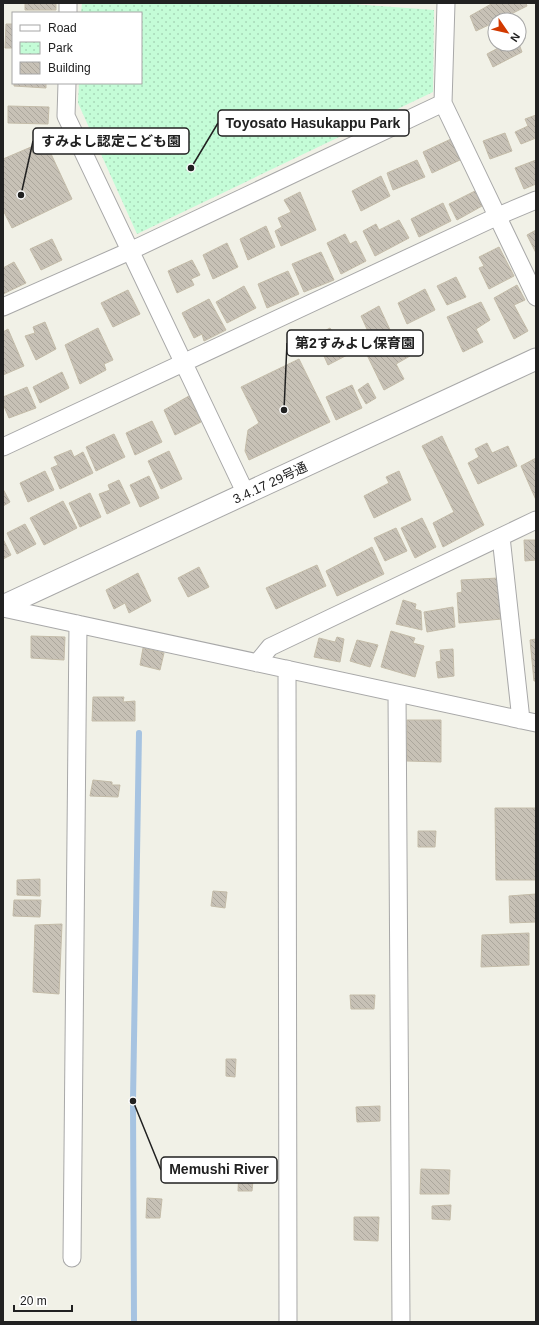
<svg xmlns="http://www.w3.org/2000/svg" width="539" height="1325" font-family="Helvetica,'Noto Sans JP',sans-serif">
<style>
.park{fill:url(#park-dots)}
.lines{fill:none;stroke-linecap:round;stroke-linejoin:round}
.stream{stroke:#a6c3e1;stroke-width:6}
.building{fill:url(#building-back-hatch);stroke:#c4bca9}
.minor-casing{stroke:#a8a8a8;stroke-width:19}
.tertiary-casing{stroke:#a8a8a8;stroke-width:23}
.minor{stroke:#fff;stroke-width:17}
.tertiary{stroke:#fff;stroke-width:21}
.labels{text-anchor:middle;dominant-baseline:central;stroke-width:3;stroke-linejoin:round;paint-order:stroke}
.street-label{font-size:13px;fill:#212121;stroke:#fff}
.leader{fill:none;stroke:#212121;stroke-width:1.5}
.callout-dot{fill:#212121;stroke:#fff;stroke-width:1.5}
.callout{fill:#fff;stroke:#212121;stroke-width:1.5}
.callout-label{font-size:14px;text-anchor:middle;font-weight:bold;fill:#212121}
</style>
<defs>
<pattern id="park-dots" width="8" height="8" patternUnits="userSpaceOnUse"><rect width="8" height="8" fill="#c4fcd7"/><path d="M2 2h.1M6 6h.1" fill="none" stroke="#a8d8b8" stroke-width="1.8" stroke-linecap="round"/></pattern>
<pattern id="building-back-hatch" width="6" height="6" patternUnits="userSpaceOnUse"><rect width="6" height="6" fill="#c7c1b6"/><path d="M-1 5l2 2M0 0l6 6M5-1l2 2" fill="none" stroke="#aba69c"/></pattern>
</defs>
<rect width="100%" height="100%" fill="#f1f1e7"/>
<path class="park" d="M 82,3 L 339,3 L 434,10 L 433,92 L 137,234 L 78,103 L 79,83 L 141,83 L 141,13 L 81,13 Z"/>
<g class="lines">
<path class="stream" d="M 134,1322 L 133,1101 L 139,733"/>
</g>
<path class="building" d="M 25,3 L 56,3 L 56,10 L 25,10 Z
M 493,3 L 526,3 L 527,6 L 499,20 L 495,20 L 495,22 L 476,31 L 470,16 Z
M 6,24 L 13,24 L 13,48 L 5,48 Z
M 499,44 L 519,44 L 522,52 L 493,67 L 487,54 L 500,47 Z
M 14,83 L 46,83 L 46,88 L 14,86 Z
M 8,106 L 49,107 L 48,124 L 8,123 Z
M 536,115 L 536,138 L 521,144 L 515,132 L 528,126 L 525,119 Z
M 505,133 L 512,151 L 490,159 L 483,141 Z
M 451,139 L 460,160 L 432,173 L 423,152 Z
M 45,141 L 72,199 L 12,228 L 3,210 L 3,159 Z
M 417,160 L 425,177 L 393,190 L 387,173 Z
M 536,160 L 536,184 L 524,189 L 515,168 Z
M 381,176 L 390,196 L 361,211 L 352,191 Z
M 475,191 L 482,206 L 457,220 L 449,204 Z
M 300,192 L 316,230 L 281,246 L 275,231 L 282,227 L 278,218 L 291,212 L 284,200 Z
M 443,203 L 451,221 L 419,237 L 411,219 Z
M 399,220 L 409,238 L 375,256 L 363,231 L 376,224 L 379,230 Z
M 266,226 L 275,247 L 248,260 L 240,239 Z
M 536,230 L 536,253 L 527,235 Z
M 345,234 L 350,244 L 356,241 L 366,261 L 341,274 L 327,243 Z
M 52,239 L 62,260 L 41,270 L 30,249 Z
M 227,243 L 238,267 L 213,279 L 203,255 Z
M 499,247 L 514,276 L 489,289 L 479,268 L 484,266 L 479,257 Z
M 321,252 L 334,280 L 304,292 L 292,264 Z
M 192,260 L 200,275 L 191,279 L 194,285 L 177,293 L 168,271 Z
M 14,262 L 26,283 L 3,294 L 3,268 Z
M 288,271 L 299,294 L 267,308 L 258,284 Z
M 456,277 L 466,297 L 447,305 L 437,286 Z
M 517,285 L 525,300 L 514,305 L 528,331 L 514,339 L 494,298 Z
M 244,286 L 256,308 L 227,323 L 216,302 Z
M 425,289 L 435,310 L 407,324 L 398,303 Z
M 128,290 L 140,314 L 113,327 L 101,303 Z
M 209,299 L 226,330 L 204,341 L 202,334 L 194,338 L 182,313 Z
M 481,302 L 490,320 L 476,329 L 483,342 L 463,352 L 447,317 Z
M 379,306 L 391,332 L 372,340 L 361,316 Z
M 45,322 L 56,349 L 36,360 L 25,336 L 35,333 L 33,327 Z
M 98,328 L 113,360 L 104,364 L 106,370 L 80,384 L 65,345 Z
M 330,328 L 335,336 L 345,331 L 355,351 L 328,365 L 315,336 Z
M 8,329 L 24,366 L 3,375 L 3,332 Z
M 401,339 L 410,356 L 396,364 L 404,379 L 384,390 L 367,355 Z
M 299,359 L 330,422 L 249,460 L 245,451 L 248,430 L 259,423 L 241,387 Z
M 62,372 L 69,388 L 40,403 L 33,387 Z
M 368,383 L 376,398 L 366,404 L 358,390 Z
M 352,385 L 362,408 L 336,420 L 326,397 Z
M 27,387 L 36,408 L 9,418 L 3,404 L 3,397 Z
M 189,396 L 201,422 L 175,435 L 164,410 Z
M 152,421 L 162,442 L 135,455 L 126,433 Z
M 114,434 L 125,457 L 96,471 L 86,447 Z
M 442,436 L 484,525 L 443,547 L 433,523 L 454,512 L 422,446 Z
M 487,443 L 492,453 L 508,446 L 517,466 L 478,484 L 468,463 L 479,457 L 475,449 Z
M 71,450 L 74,457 L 83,452 L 93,473 L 60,489 L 51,468 L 58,465 L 54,457 Z
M 169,451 L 182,479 L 161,489 L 148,461 Z
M 536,458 L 536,500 L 521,466 Z
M 45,471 L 54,490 L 28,502 L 20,483 Z
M 399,471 L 411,500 L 374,518 L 364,496 L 389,483 L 386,477 Z
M 149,476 L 159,498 L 140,507 L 130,485 Z
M 119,480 L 130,503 L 107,514 L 99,494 L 110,490 L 108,485 Z
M 3,489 L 10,502 L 3,506 Z
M 90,493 L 101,517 L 80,527 L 69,503 Z
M 63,501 L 77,528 L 44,545 L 30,518 Z
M 422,518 L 436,547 L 415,558 L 401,528 Z
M 25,524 L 36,544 L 17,554 L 7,533 Z
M 396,528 L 407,551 L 385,561 L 374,538 Z
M 3,539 L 11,555 L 3,559 Z
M 524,540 L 535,540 L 536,560 L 525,561 Z
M 372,547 L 384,574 L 337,596 L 326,571 Z
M 317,565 L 326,586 L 276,609 L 266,588 Z
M 199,567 L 209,587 L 188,597 L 178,578 Z
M 138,573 L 151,601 L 129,613 L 125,603 L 114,609 L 106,590 Z
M 498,578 L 502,619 L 459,623 L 457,593 L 462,592 L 461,580 Z
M 403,600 L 416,604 L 415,609 L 421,611 L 422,630 L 396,624 Z
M 453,607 L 455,627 L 427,632 L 424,612 Z
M 391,631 L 415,638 L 413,643 L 424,646 L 415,677 L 381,667 Z
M 31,636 L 65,637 L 64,660 L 31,658 Z
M 337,637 L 344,639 L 340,662 L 314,657 L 319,638 L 335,642 Z
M 536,639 L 536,681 L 534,681 L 530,640 Z
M 357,640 L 378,645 L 370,667 L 350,661 Z
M 143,648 L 164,653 L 160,670 L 140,665 Z
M 453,649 L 454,676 L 438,678 L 436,662 L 441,661 L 440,650 Z
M 93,697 L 124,697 L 123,702 L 135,701 L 135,721 L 92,721 Z
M 407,720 L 441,720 L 441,762 L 407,761 Z
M 93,780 L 112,782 L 112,785 L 120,785 L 118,797 L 90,796 Z
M 495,808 L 536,808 L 536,880 L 496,880 Z
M 418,831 L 436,831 L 435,847 L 418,847 Z
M 40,879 L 40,896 L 17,895 L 17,880 Z
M 213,891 L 227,892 L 225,908 L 211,906 Z
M 536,894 L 536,922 L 510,923 L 509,896 Z
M 14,900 L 41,900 L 40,917 L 13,916 Z
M 62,924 L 59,994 L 33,992 L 35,925 Z
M 529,933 L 529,965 L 481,967 L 482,935 Z
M 350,995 L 375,995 L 374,1009 L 351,1009 Z
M 226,1059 L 236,1059 L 235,1077 L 226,1076 Z
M 380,1106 L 380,1121 L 357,1122 L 356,1107 Z
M 421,1169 L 450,1170 L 449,1194 L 420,1194 Z
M 239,1170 L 254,1170 L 252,1191 L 238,1191 Z
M 147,1198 L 162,1199 L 160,1218 L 146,1218 Z
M 451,1205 L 450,1220 L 432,1219 L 432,1206 Z
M 354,1217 L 379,1217 L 378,1241 L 354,1240 Z"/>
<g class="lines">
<g class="minor-casing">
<path id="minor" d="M 446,3 L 443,103 L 536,297
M 68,13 L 68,3
M 67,83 L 66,116 L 246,494
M 3,307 L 130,251 L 443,103
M 3,447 L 498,216 L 536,200
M 501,537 L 521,720
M 3,608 L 536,723
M 257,663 L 270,647 L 536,520
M 287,669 L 288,1322
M 397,693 L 401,1322
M 72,1258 L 78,624"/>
</g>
<g class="tertiary-casing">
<path id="tertiary" d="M 3,606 L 536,359"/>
</g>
<use href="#minor" class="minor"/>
<use href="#tertiary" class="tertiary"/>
</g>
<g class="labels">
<g class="street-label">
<text transform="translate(270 483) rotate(-25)">3.4.17 29号通</text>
</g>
</g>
<path class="leader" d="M191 168L218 123M21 195L33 141M284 410L287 343M133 1101L161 1170"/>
<g class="callout-dot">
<circle cx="191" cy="168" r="4"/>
<circle cx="21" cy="195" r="4"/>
<circle cx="284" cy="410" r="4"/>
<circle cx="133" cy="1101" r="4"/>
</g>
<g class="callout">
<rect x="218" y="110" width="191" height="26" rx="4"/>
<rect x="33" y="128" width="156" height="26" rx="4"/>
<rect x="287" y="330" width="136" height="26" rx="4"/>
<rect x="161" y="1157" width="116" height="26" rx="4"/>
</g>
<g class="callout-label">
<text x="313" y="128">Toyosato Hasukappu Park</text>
<text x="111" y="146">すみよし認定こども園</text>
<text x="355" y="348">第2すみよし保育園</text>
<text x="219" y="1174">Memushi River</text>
</g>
<rect width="539" height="1325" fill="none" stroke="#212121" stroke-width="8"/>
<rect x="12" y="12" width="130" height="72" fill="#ffffff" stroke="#a6a6a6"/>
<rect x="20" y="25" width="20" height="6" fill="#ffffff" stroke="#a6a6a6"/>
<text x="48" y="32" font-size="12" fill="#212121">Road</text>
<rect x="20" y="42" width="20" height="12" fill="url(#park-dots)" stroke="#a6a6a6"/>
<text x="48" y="52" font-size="12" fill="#212121">Park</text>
<rect x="20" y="62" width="20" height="12" fill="url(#building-back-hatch)" stroke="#a6a6a6"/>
<text x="48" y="72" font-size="12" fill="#212121">Building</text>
<g transform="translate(507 32) rotate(124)"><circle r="19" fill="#ffffff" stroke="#a6a6a6"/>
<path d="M0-3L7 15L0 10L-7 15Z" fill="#d23900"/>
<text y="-6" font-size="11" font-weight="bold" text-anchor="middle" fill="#212121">N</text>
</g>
<path d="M14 1305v6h58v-6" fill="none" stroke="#212121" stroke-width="2"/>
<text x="20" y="1305" font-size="12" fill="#212121" stroke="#ffffff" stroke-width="3" paint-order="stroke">20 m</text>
</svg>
